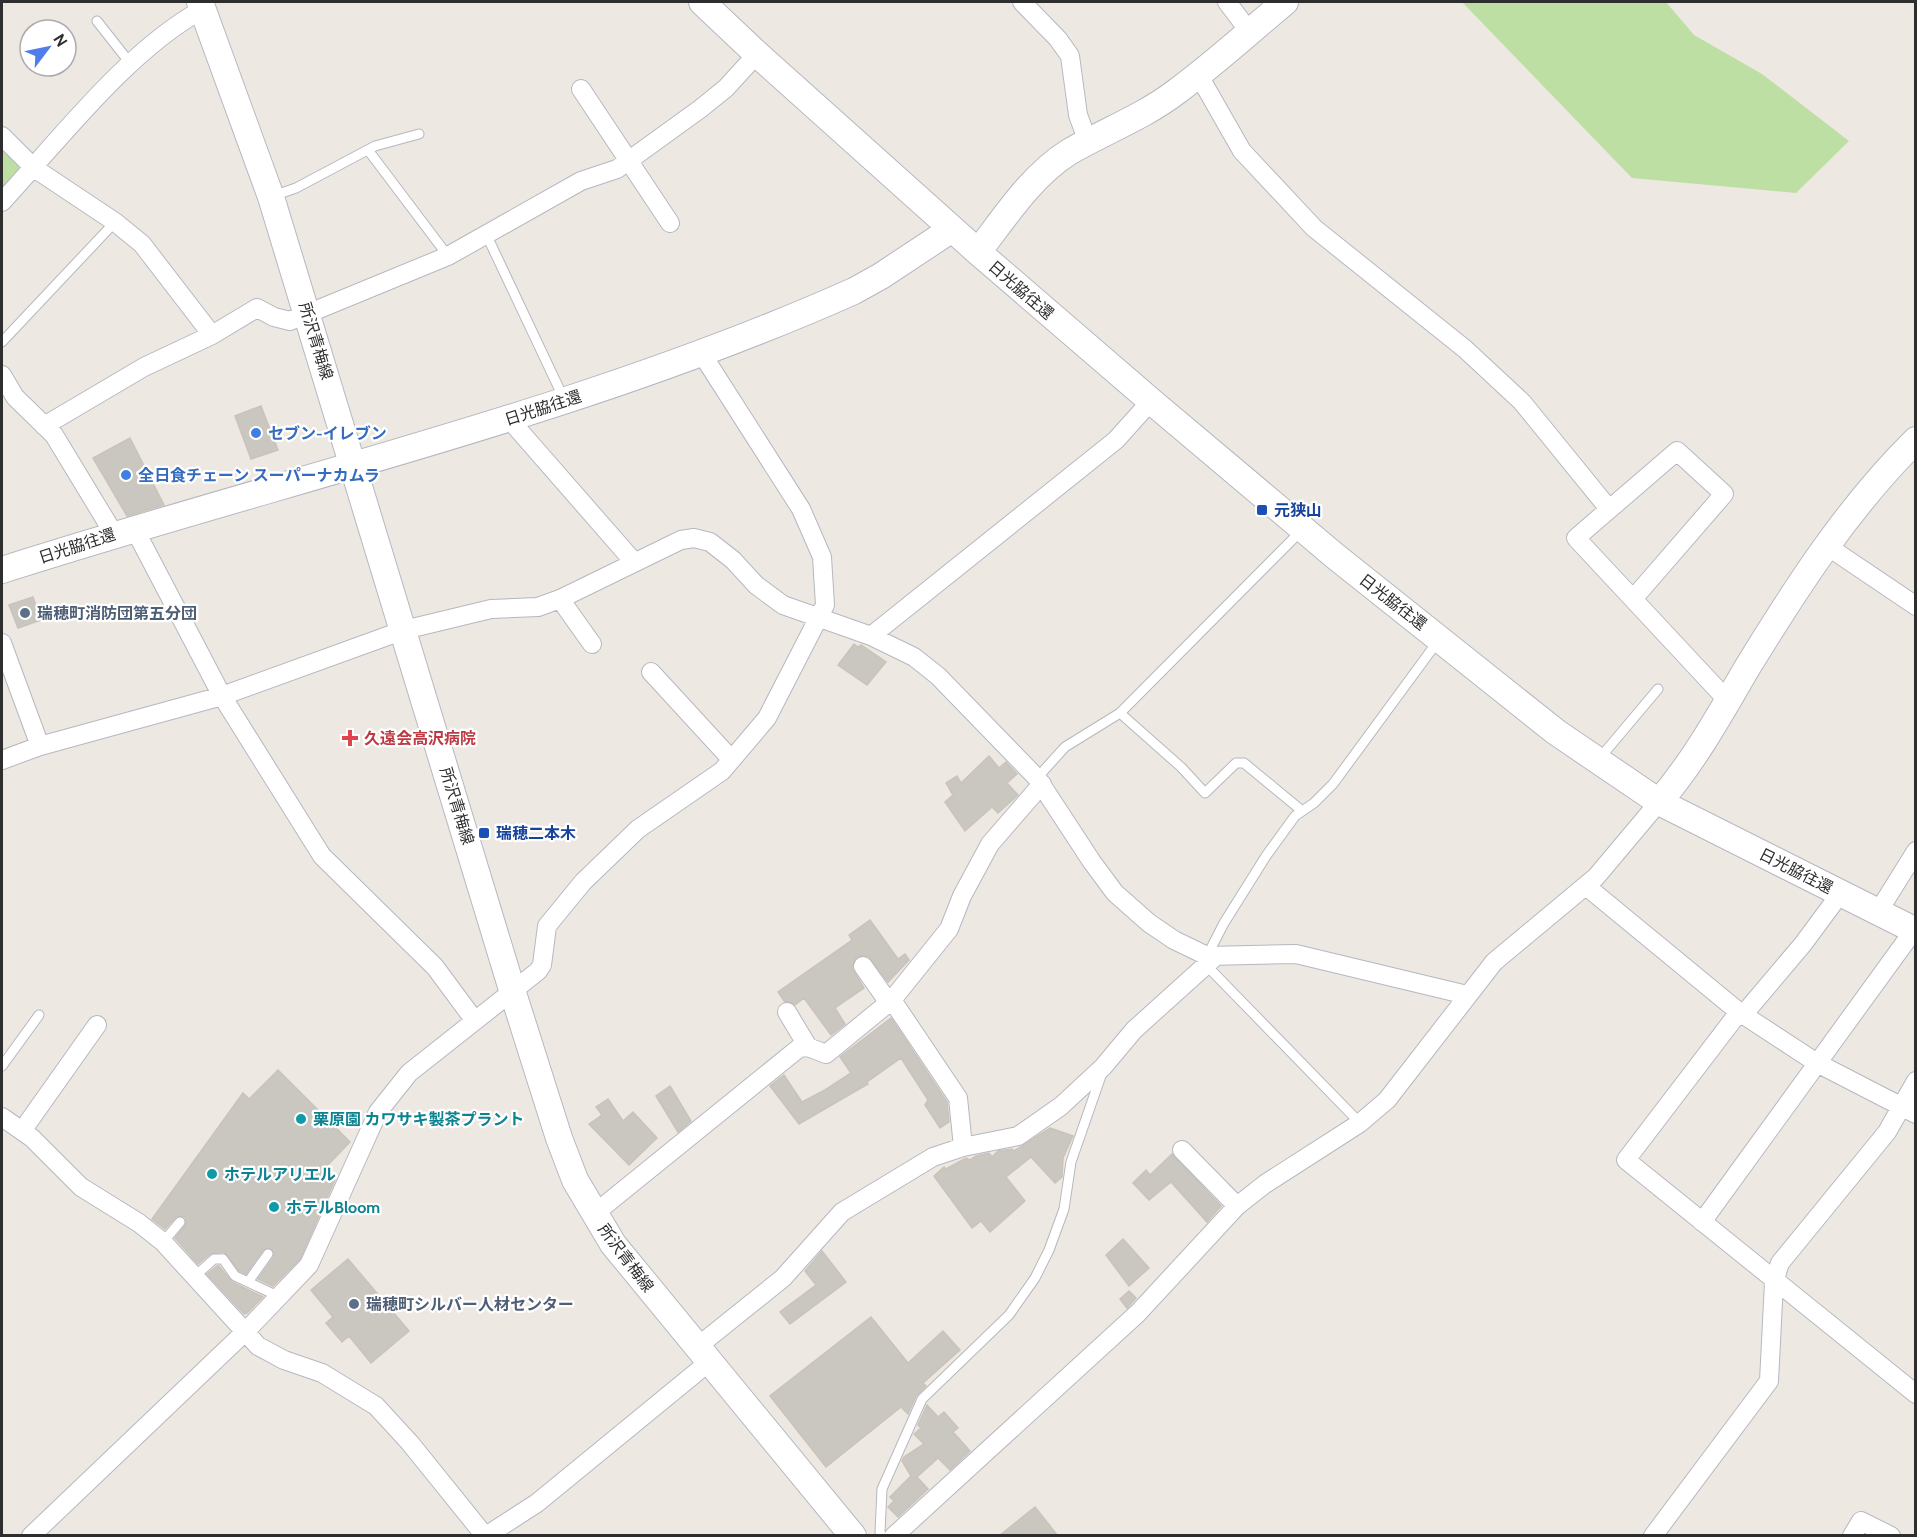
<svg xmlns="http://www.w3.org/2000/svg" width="1917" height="1537" font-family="Cabin,'Noto Sans JP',sans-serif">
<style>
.green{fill:#bddfa3}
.building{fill:#cac6c0;stroke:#c9c3bb;stroke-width:1.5}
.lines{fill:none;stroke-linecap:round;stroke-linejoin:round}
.lane-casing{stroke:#b5b8c0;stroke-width:11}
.street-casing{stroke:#b5b8c0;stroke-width:20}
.secondary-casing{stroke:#b5b8c0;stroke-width:28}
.lane{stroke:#fff;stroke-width:9}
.street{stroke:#fff;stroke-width:18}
.secondary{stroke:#fff;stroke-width:26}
.shop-dot{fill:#3f7fe0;stroke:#fff;stroke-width:2}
.transit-dot{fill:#1a4fb4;stroke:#fff;stroke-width:2}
.service-dot{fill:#5c6f8a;stroke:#fff;stroke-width:2}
.health-dot{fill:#e0444e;stroke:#fff;stroke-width:2}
.culture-dot{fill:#0f9aa8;stroke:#fff;stroke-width:2}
.labels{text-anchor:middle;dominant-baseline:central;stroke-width:4.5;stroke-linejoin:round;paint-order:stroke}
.street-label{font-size:16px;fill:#2e2e2e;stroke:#fff}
.shop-label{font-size:16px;font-weight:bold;fill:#366cbe;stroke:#fff;text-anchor:start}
.transit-label{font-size:16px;font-weight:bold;fill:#164399;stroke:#fff;text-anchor:start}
.service-label{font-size:16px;font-weight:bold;fill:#4e5e75;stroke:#fff;text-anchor:start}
.health-label{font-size:16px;font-weight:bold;fill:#be3a42;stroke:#fff;text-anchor:start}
.culture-label{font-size:16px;font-weight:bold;fill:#0d838f;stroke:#fff;text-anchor:start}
</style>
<rect width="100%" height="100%" fill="#eee8e2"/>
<path class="green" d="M 1462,2 L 1666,2 L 1694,35 L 1762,74 L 1849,141 L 1796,193 L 1632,178 Z
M 2,144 L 21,164 L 23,171 L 2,194 Z"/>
<path class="building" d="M 261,406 L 278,450 L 251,459 L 235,416 Z
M 130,438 L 164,505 L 127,516 L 93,458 Z
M 33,597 L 41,620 L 18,628 L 9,605 Z
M 854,644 L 858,647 L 861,645 L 886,662 L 867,685 L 838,665 Z
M 989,756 L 999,768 L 1006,762 L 1017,774 L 1007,783 L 1018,795 L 998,813 L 992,807 L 965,831 L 945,802 L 953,795 L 946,783 L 957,776 L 961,783 Z
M 870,920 L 898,959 L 905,954 L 909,960 L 888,982 L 868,956 L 856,957 L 852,968 L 864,988 L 835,1008 L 845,1024 L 831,1035 L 804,998 L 795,1005 L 784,1001 L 778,992 L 852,940 L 849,935 Z
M 891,1018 L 947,1102 L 949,1122 L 940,1128 L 925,1105 L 928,1100 L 901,1058 L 867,1082 L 868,1084 L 799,1124 L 770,1086 L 784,1075 L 802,1102 L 825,1090 L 851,1073 L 840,1057 Z
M 278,1070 L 350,1142 L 324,1169 L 335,1180 L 300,1259 L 273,1286 L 258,1279 L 274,1257 L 271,1248 L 263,1250 L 246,1274 L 239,1271 L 224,1252 L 210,1254 L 198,1264 L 175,1238 L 186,1224 L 185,1217 L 177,1216 L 165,1229 L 152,1219 L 243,1093 L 249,1099 Z
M 670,1086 L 691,1121 L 678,1132 L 656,1096 Z
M 608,1099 L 623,1121 L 633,1112 L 657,1138 L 629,1165 L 589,1124 L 602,1115 L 596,1107 Z
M 1050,1128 L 1073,1136 L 1063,1158 L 1062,1177 L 1055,1183 L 1031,1157 L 1006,1177 L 1025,1201 L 990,1232 L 981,1221 L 972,1228 L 934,1176 L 944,1167 L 946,1169 L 966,1158 L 970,1160 L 976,1156 L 989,1153 L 992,1157 L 998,1151 L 1012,1149 L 1014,1151 Z
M 1172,1154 L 1221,1206 L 1207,1222 L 1171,1182 L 1149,1200 L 1133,1183 L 1146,1170 L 1150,1175 Z
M 1123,1239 L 1149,1268 L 1129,1286 L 1106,1255 Z
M 822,1251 L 846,1282 L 790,1324 L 780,1312 L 816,1285 L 805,1271 Z
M 348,1259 L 409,1331 L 371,1363 L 349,1336 L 342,1342 L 326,1323 L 333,1317 L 311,1290 Z
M 217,1266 L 219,1266 L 232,1282 L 263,1297 L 247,1313 L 244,1314 L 207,1274 Z
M 1129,1291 L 1136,1298 L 1127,1308 L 1120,1299 Z
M 871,1317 L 908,1363 L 943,1331 L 960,1350 L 923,1383 L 926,1386 L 916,1396 L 908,1414 L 901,1407 L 826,1467 L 770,1396 Z
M 927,1405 L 938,1417 L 944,1412 L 958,1428 L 953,1432 L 970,1451 L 950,1470 L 938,1458 L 917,1477 L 928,1489 L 898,1517 L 888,1507 L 894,1501 L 890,1497 L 911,1476 L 902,1461 L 904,1457 L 924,1444 L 914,1434 L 921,1428 L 918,1425 Z
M 1035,1507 L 1058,1536 L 999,1536 Z"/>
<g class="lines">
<g class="lane-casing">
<path id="lane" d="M 97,21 L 130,63
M 368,150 L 448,256
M 273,196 L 296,188 L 375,146 L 419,134
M 487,236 L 564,399
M 2,342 L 115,222
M 1599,759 L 1658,689
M 1037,778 L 1065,747 L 1120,713
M 1301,810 L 1244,763 L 1236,763 L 1205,793 L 1181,767 L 1120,713 L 1301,531
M 1207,956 L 1224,923 L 1266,856 L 1295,816 L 1314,803 L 1333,784 L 1438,641
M 1207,966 L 1360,1123
M 2,1066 L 39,1015
M 163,1242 L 180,1222
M 195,1276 L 214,1259 L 223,1259 L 235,1276 L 280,1297
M 248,1282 L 268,1254
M 882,1536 L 880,1532 L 882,1489 L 922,1399 L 1009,1315 L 1035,1278 L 1049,1250 L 1064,1209 L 1071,1162 L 1103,1070"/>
</g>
<g class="street-casing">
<path id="street" d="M 1022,2 L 1058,39 L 1070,56 L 1078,115 L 1088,142
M 1227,2 L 1249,31
M 1198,74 L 1242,151 L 1314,228 L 1465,349 L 1522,402 L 1609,509
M 581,89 L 670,223
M 2,136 L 34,168 L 115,222 L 142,244 L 212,335 L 257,308 L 274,317 L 290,321 L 448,256 L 581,181 L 617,169 L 700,109 L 726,88 L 757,54
M 2,202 C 60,139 128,50 203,9
M 2,375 L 15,397 L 54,435 L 114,534
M 509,419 L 634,562
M 44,426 L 144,367 L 212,335
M 134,528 L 222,696 L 322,856 L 435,967 L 475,1021
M 1827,546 L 1916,606
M 560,599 L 592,644
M 1633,599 L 1724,494 L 1677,451 L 1576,538 L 1729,702
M 871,636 L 1116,440 L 1151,401
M 2,643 L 40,746
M 651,672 L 731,759
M 2,760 L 40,746 L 222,696 L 404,630 L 491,609 L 538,607 L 560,599 L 681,540 L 694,538 L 710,542 L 733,560 L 756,585 L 783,605 L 871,636 L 914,657 L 938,676 L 1037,778 L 1092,862 L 1115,893 L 1149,923 L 1174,940 L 1207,956 L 1296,954 L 1467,995
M 1586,886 L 1739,1012 L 1817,1063 L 1916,1114
M 1878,912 L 1916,851
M 863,966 L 889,1003
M 892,1000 L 958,1098 L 963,1147
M 787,1012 L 808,1047
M 1739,1012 L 1626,1160 L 1916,1394
M 1743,1015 L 1803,944 L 1840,894
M 2,1117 L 32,1138 L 81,1187 L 139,1223 L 163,1242 L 258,1346 L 284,1360 L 322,1373 L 376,1406 L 410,1443 L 485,1536
M 22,1131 L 97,1025
M 1182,1150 L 1237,1206
M 594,1214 L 799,1048 L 808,1047 L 826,1054 L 892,1000 L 949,929 L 962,896 L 990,844 L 1042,784
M 1702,1222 L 1914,930
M 697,1347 L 783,1278 L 842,1212 L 933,1157 L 963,1147 L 1018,1136 L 1061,1106 L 1103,1067 L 1134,1030 L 1216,956
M 31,1536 L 246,1331 L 309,1265 L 378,1112 L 409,1073 L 538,971 L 542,965 L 547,926 L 583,882 L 638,829 L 722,771 L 767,718 L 825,605 L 822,557 L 801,509 L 702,354
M 486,1536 L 537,1503 L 709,1362
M 894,1536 L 1138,1313 L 1237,1206 L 1265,1184 L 1360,1123 L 1387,1100 L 1494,962 L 1596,877 L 1659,802
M 1653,1536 L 1769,1381 L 1774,1282 L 1780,1263 L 1887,1132 L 1916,1081
M 1852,1536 L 1861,1521 L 1891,1536"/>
</g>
<g class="secondary-casing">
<path id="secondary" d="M 200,2 L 271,197 L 513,993 L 559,1138 L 575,1180 L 613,1244 L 853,1536
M 702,2 L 757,54 L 978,252 L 1151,401 L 1335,556 L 1556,732 L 1659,802 L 1916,931
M 978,252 C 1005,217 1031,176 1069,152 C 1105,131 1143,117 1176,92 C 1214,64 1249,32 1285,2
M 2,570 C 286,479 580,413 854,291 L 881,276 L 952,229
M 1659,802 C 1695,760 1720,714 1747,668 C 1796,588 1848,507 1916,440"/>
</g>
<use href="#lane" class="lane"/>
<use href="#street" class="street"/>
<use href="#secondary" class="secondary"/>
</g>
<g class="shop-dot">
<circle cx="256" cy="433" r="6"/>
<circle cx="126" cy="475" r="6"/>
</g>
<g class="transit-dot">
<rect x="1256" y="504" width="12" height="12" rx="3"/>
<rect x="478" y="827" width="12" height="12" rx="3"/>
</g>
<g class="service-dot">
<circle cx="25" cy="613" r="6"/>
<circle cx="354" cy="1304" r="6"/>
</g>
<path class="health-dot" d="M347 729h6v6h6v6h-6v6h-6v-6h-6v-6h6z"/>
<g class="culture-dot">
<circle cx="301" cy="1119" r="6"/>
<circle cx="212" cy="1174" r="6"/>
<circle cx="274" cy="1207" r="6"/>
</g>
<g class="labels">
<g class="street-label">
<text transform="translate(1021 290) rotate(41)">日光脇往還</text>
<text transform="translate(316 341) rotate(73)">所沢青梅線</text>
<text transform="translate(543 408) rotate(-18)">日光脇往還</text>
<text transform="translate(77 546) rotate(-18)">日光脇往還</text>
<text transform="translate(1393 602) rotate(38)">日光脇往還</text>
<text transform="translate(457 806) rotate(73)">所沢青梅線</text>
<text transform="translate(1796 871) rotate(27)">日光脇往還</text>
<text transform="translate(626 1258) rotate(53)">所沢青梅線</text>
</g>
<g class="shop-label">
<text x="268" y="433">セブン-イレブン</text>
<text x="138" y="475">全日食チェーン スーパーナカムラ</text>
</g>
<g class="transit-label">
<text x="1274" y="510">元狭山</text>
<text x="496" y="833">瑞穂二本木</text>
</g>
<g class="service-label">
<text x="37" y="613">瑞穂町消防団第五分団</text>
<text x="366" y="1304">瑞穂町シルバー人材センター</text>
</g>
<g class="health-label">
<text x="364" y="738">久遠会高沢病院</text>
</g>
<g class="culture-label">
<text x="313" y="1119">栗原園 カワサキ製茶プラント</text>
<text x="224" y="1174">ホテルアリエル</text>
<text x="286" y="1207">ホテルBloom</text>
</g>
</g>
<rect width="1917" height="1537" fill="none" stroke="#2e2e2e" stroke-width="6"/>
<g transform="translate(48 48) rotate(58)"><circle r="28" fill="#ffffff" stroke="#ababab" stroke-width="1.5"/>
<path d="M0-4.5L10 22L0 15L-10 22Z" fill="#517cec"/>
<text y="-9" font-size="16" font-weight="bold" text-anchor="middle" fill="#2e2e2e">N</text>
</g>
</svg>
